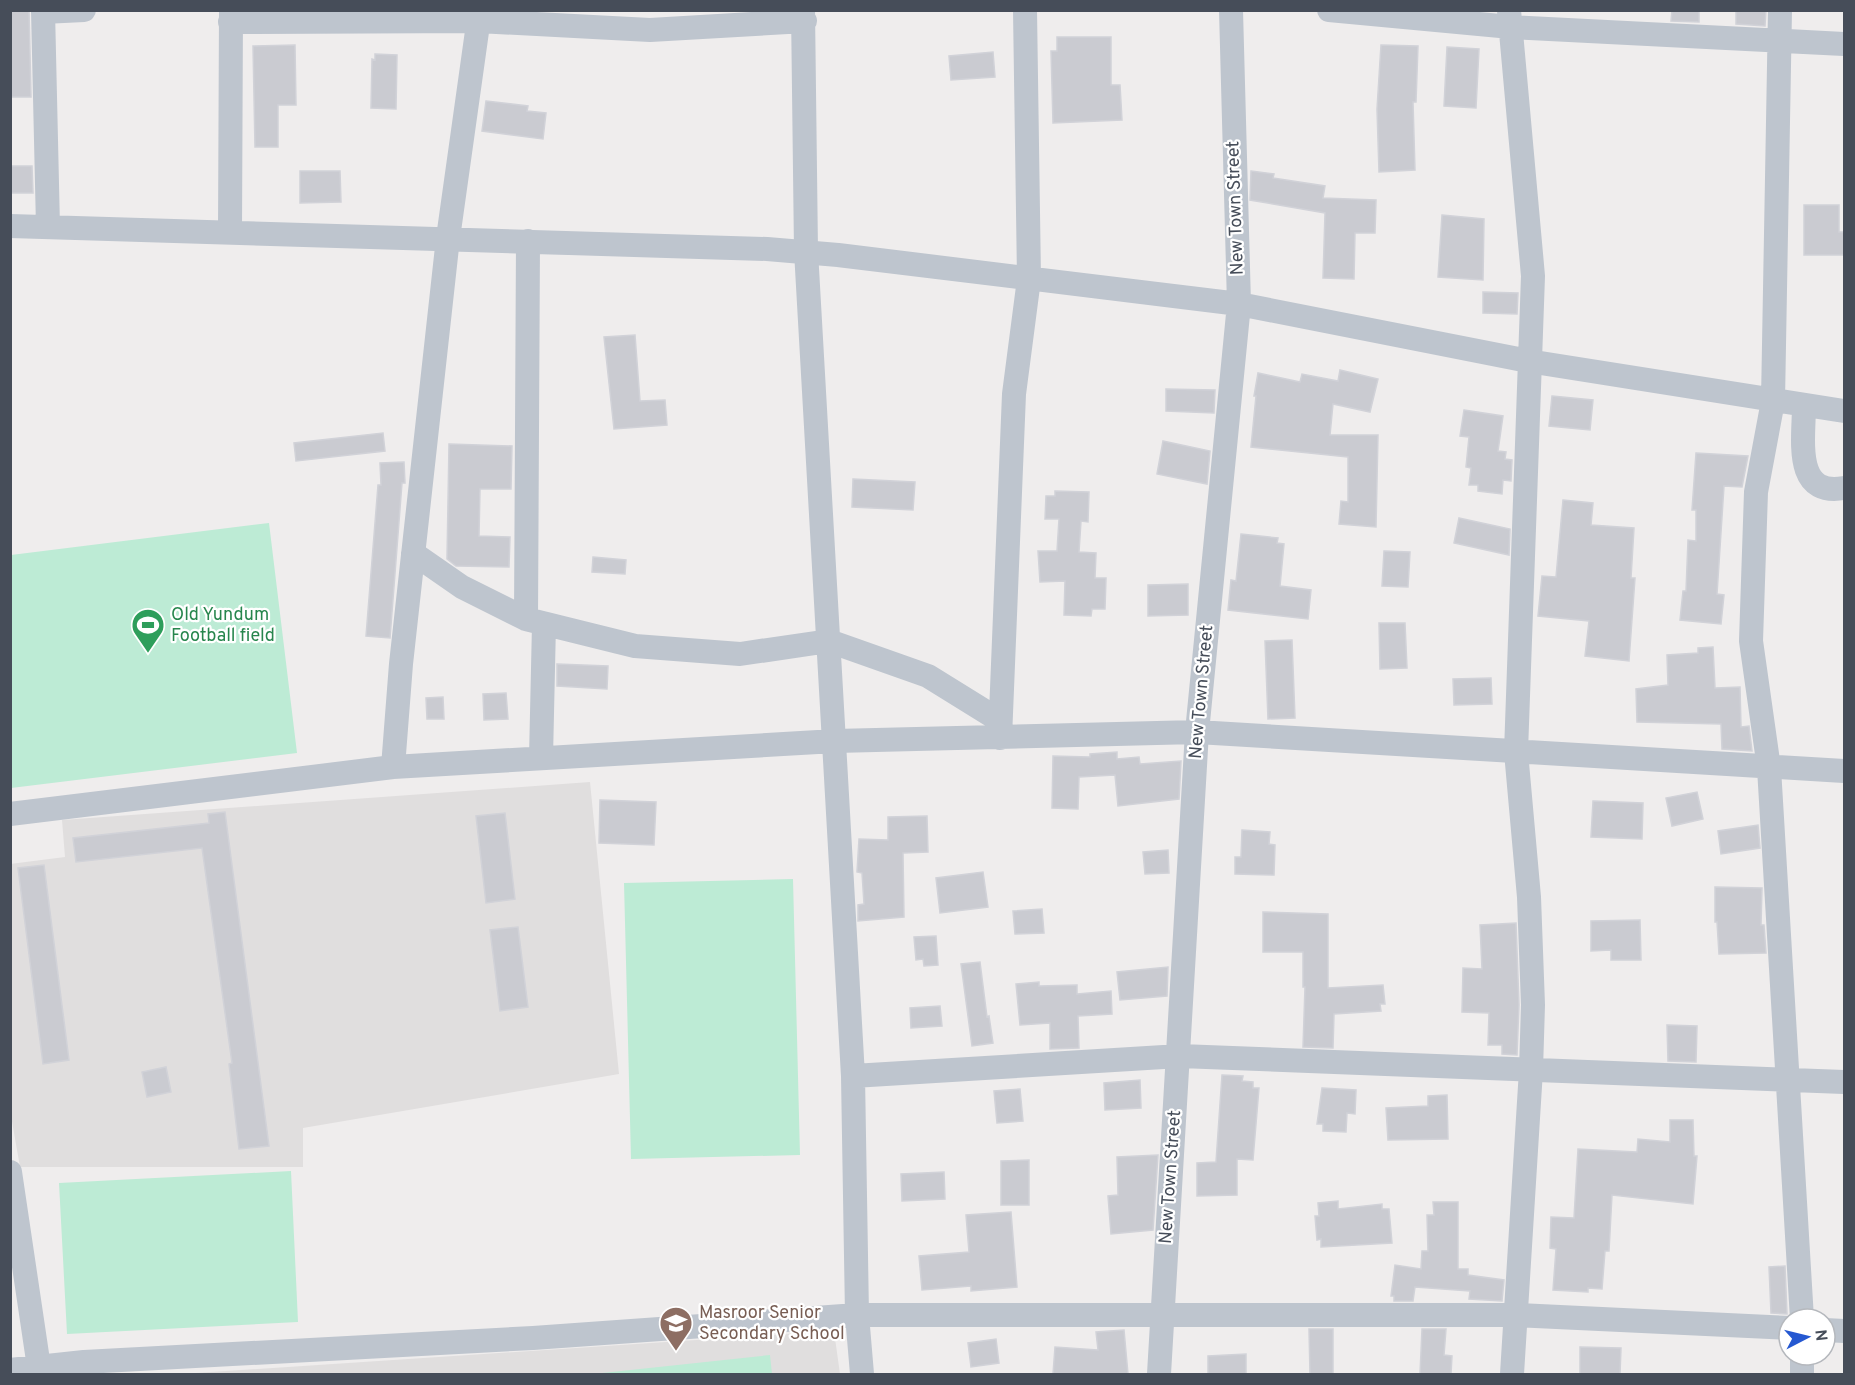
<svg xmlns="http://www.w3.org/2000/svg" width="1855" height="1385" font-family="Overpass,sans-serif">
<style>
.education{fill:#e0dede}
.green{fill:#bdebd5}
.building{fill:#cacbd1;stroke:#d1d2d8;stroke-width:1.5}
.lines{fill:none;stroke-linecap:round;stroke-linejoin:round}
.minor{stroke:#bec5ce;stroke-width:24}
.labels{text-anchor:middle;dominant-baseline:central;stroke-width:4.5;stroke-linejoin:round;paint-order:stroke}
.street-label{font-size:18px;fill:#464d59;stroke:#fff}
.leisure-label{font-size:18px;fill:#27864d;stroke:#fff;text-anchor:start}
.education-label{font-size:18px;fill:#785e54;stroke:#fff;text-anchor:start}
</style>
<rect width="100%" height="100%" fill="#efeded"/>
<path class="education" d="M 590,782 L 619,1074 L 303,1128 L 303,1167 L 20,1167 L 10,1110 L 10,864 L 65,857 L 62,820 Z
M 834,1331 L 840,1374 L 159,1374 L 196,1373 Z"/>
<path class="green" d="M 269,523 L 297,753 L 11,788 L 11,555 Z
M 793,879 L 800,1155 L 631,1159 L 624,883 Z
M 291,1171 L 298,1322 L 67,1334 L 59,1183 Z
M 770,1355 L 772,1374 L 593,1374 Z"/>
<path class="building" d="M 10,10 L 29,10 L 31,97 L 10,97 Z
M 1672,10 L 1699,10 L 1699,22 L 1671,21 Z
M 1736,10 L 1766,10 L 1765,26 L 1736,24 Z
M 1057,37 L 1111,37 L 1111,85 L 1120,85 L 1122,120 L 1053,123 L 1051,51 L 1057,51 Z
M 295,45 L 296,105 L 278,105 L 278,147 L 255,147 L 253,46 Z
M 1381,45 L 1418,46 L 1416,102 L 1413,102 L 1415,170 L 1379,172 L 1377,109 Z
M 1447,47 L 1479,49 L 1476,108 L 1444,106 Z
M 993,52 L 995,77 L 951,80 L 949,56 Z
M 375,54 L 397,55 L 396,109 L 371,108 L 372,59 L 375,60 Z
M 486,101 L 528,106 L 527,111 L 546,113 L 543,139 L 482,131 Z
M 10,166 L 32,166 L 33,193 L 10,193 Z
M 300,171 L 340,171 L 341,202 L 300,203 Z
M 1251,171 L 1274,174 L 1273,178 L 1325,186 L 1323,198 L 1376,200 L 1375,233 L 1355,233 L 1354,279 L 1323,278 L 1325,213 L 1250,200 Z
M 1804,205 L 1839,205 L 1839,232 L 1845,232 L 1845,255 L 1804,255 Z
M 1442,215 L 1484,219 L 1483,280 L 1438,277 Z
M 1483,292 L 1518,293 L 1517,314 L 1483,313 Z
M 635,335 L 640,401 L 665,400 L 667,425 L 614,429 L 604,337 Z
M 1340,370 L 1378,379 L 1370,412 L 1333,404 L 1330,435 L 1378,435 L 1376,527 L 1339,524 L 1341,501 L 1348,502 L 1348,457 L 1251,447 L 1256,396 L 1254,396 L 1258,373 L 1300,382 L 1302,374 L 1338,381 Z
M 1166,389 L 1215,390 L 1214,413 L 1166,411 Z
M 1552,396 L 1593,400 L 1590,430 L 1549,426 Z
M 1464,410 L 1503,416 L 1498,451 L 1506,452 L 1505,459 L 1512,460 L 1511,481 L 1503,480 L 1502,494 L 1478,491 L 1478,485 L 1469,485 L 1471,468 L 1466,467 L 1469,437 L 1460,436 Z
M 383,433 L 385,451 L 296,461 L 294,443 Z
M 1163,441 L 1210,451 L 1207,484 L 1157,474 Z
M 449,444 L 512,446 L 511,489 L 480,489 L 479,536 L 510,537 L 509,567 L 456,566 L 447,559 Z
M 1696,453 L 1748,456 L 1742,487 L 1724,486 L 1717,594 L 1724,595 L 1721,624 L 1680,620 L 1683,591 L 1686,591 L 1688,540 L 1696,541 L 1696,510 L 1692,510 Z
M 404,462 L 405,483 L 402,483 L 390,638 L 366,636 L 378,485 L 381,485 L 380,463 Z
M 853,479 L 915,482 L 913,510 L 852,507 Z
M 1055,491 L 1089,492 L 1088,522 L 1081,521 L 1079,552 L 1096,553 L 1095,578 L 1106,578 L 1105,609 L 1092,609 L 1091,616 L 1064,615 L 1065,581 L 1040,582 L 1038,551 L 1057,551 L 1059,519 L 1045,519 L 1046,496 L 1055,496 Z
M 1563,500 L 1593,503 L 1591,525 L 1634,528 L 1631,578 L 1635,578 L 1629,661 L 1585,656 L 1589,621 L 1538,616 L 1542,576 L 1556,577 Z
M 1459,518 L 1510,529 L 1509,555 L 1454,543 Z
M 1241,534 L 1278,538 L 1277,543 L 1284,544 L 1280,586 L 1311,590 L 1308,619 L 1228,610 L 1231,580 L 1236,581 Z
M 1384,551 L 1410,552 L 1408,587 L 1382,586 Z
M 593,557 L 626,560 L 625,574 L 592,572 Z
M 1188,584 L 1188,615 L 1148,616 L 1148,585 Z
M 1379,623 L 1405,623 L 1407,668 L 1380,669 Z
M 1292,640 L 1295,718 L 1268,719 L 1265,641 Z
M 1713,647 L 1715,688 L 1740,687 L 1741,727 L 1749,726 L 1752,751 L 1722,749 L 1721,724 L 1637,722 L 1636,689 L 1668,685 L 1667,655 L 1698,653 L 1698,648 Z
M 557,664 L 608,666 L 607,689 L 557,686 Z
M 1491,678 L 1492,704 L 1454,705 L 1453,679 Z
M 506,693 L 508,719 L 484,720 L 483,694 Z
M 443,697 L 444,719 L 427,719 L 426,698 Z
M 1117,752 L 1117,759 L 1139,757 L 1140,764 L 1181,761 L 1179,799 L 1118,806 L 1115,775 L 1079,777 L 1078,809 L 1052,808 L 1053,756 L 1090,757 L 1090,754 Z
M 1697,792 L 1703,819 L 1672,826 L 1666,798 Z
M 600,800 L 656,802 L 654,845 L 599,843 Z
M 1593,801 L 1643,803 L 1642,839 L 1591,837 Z
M 225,812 L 269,1146 L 239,1149 L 229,1064 L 232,1063 L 202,848 L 76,862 L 73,838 L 209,823 L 208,814 Z
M 505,813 L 515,899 L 486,903 L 476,816 Z
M 927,816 L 928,852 L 903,853 L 904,917 L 858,921 L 858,905 L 864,904 L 862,873 L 857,872 L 859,839 L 888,840 L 888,817 Z
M 1758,825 L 1760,848 L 1721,854 L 1718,831 Z
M 1242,830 L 1270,832 L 1269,844 L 1275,845 L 1274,875 L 1235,874 L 1235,857 L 1241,857 Z
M 1168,850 L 1169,873 L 1145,874 L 1143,852 Z
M 44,865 L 69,1060 L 43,1064 L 18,868 Z
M 983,872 L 988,907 L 940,913 L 936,878 Z
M 1715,887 L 1762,888 L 1761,925 L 1764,925 L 1766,953 L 1719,954 L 1717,922 L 1715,922 Z
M 1042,909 L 1044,933 L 1015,934 L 1013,911 Z
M 1263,912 L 1328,914 L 1328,988 L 1383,985 L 1385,1004 L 1380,1004 L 1381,1011 L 1334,1014 L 1333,1048 L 1303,1047 L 1305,987 L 1303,987 L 1303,952 L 1263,952 Z
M 1640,920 L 1641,960 L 1611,960 L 1611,950 L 1591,951 L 1591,921 Z
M 1516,923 L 1519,1005 L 1517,1055 L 1502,1054 L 1502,1045 L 1488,1045 L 1489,1013 L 1462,1012 L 1463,968 L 1482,969 L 1480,925 Z
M 518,927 L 528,1007 L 500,1011 L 490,930 Z
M 936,936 L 938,965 L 924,966 L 923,959 L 916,960 L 914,937 Z
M 980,962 L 987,1017 L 989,1016 L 993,1043 L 972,1046 L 961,964 Z
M 1168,967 L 1167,996 L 1120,1000 L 1117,972 Z
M 1039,982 L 1039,986 L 1077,985 L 1077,994 L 1111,991 L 1112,1014 L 1078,1016 L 1079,1048 L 1050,1049 L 1050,1023 L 1020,1025 L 1016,984 Z
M 940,1006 L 942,1026 L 911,1028 L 910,1008 Z
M 1667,1025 L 1697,1026 L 1696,1062 L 1668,1061 Z
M 166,1067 L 171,1092 L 147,1097 L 142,1072 Z
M 1222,1075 L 1243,1076 L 1242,1081 L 1253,1082 L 1253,1088 L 1259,1088 L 1253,1160 L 1237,1159 L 1237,1195 L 1197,1196 L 1197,1163 L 1216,1162 Z
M 1140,1080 L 1141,1108 L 1105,1110 L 1104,1083 Z
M 1322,1088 L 1356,1090 L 1355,1114 L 1347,1113 L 1346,1132 L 1323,1131 L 1323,1124 L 1317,1124 Z
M 1020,1089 L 1023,1121 L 997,1123 L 994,1091 Z
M 1447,1095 L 1448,1139 L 1388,1140 L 1386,1108 L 1428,1106 L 1428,1096 Z
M 1670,1120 L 1693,1120 L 1694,1156 L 1697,1156 L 1693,1204 L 1612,1195 L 1609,1251 L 1605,1251 L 1602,1289 L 1588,1288 L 1588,1292 L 1553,1290 L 1556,1249 L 1550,1248 L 1551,1217 L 1574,1218 L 1578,1149 L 1637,1152 L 1638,1139 L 1670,1142 Z
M 1158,1155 L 1153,1230 L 1111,1234 L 1108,1196 L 1118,1195 L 1117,1157 Z
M 1029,1160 L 1029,1205 L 1001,1205 L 1001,1161 Z
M 944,1172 L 945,1199 L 902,1201 L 901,1174 Z
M 1338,1201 L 1338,1209 L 1382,1204 L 1382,1209 L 1389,1209 L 1392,1243 L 1321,1247 L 1321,1239 L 1317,1240 L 1315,1216 L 1319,1216 L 1318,1203 Z
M 1433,1202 L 1458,1202 L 1458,1269 L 1468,1269 L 1468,1275 L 1504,1280 L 1502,1301 L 1469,1299 L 1470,1291 L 1415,1287 L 1413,1301 L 1394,1301 L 1394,1296 L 1391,1296 L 1395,1265 L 1421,1269 L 1422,1251 L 1428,1251 L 1427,1215 L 1434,1215 Z
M 1011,1212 L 1017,1287 L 971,1291 L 971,1286 L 922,1290 L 919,1256 L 969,1252 L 966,1215 Z
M 1785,1266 L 1787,1314 L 1771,1313 L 1769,1267 Z
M 1309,1329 L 1333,1329 L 1333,1374 L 1310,1374 Z
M 1422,1329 L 1446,1329 L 1444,1355 L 1452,1356 L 1451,1374 L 1420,1374 Z
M 1124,1330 L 1128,1374 L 1053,1374 L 1055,1347 L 1098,1350 L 1096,1332 Z
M 996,1339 L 999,1363 L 971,1367 L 968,1343 Z
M 1580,1347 L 1621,1348 L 1620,1374 L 1580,1374 Z
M 1246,1354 L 1246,1374 L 1208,1374 L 1208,1356 Z"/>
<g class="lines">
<path class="minor" d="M 43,10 L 48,227
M 803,10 L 806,251 L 853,1076 L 857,1315 L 862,1374
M 1329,10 L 1511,27 L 1844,44
M 1509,10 L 1533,276 L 1516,752 L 1529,897 L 1533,1005 L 1531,1070 L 1512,1374
M 1780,10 L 1773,401 L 1756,492 L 1751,641 L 1769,768 L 1802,1319
M 43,12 L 84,10
M 230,22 L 478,21 L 650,30 L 805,21
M 10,226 L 767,249 L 838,255 L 1239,304 L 1528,361 L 1844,411
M 230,231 L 231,10
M 1804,405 C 1804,439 1793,497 1844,488
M 413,553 L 462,587 L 526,619 L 635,646 L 740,654 L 829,641 L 928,676 L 999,720
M 526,619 L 528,241
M 1000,738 L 1014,394 L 1029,279 L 1025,10
M 541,758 L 544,624
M 393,767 L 835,741 L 1197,732 L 1844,771
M 10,814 L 393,767 L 401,664 L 448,238 L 480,10
M 853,1076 L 1180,1056 L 1844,1082
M 10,1172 L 40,1374
M 1825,1330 L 1844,1331
M 10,1370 L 84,1362 L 533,1338 L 857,1315 L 1516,1315 L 1789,1328
M 1159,1374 L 1197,732 L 1239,304 L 1231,10
M 1802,1374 L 1802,1355"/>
</g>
<defs>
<g id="stadium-pin" transform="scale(1.725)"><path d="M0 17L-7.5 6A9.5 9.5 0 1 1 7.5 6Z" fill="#2e9e5b" stroke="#fff"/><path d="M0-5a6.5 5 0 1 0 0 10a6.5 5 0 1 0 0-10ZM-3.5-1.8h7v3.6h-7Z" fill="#fff"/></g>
<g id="school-pin" transform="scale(1.725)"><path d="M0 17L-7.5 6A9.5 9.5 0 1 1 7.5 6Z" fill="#8d6e63" stroke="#fff"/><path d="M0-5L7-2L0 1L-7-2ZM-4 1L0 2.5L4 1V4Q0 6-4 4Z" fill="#fff"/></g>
</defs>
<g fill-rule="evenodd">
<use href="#stadium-pin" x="148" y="625"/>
<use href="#school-pin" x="676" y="1323"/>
</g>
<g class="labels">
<g class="street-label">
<text transform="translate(1236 208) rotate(-92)">New Town Street</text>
<text transform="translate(1202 692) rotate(-85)">New Town Street</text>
<text transform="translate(1171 1177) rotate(-86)">New Town Street</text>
</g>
<g class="leisure-label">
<text x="171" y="615">Old Yundum<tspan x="171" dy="21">Football field</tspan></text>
</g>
<g class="education-label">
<text x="699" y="1313">Masroor Senior<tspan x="699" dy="21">Secondary School</tspan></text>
</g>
</g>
<rect width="1855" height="1385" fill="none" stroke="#464d59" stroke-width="24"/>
<g transform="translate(1807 1337) rotate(83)"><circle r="28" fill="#ffffff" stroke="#b5b8bd" stroke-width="1.5"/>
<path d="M0-4.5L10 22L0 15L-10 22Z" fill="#2558d1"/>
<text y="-9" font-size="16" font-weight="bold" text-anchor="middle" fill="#464d59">N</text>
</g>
</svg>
